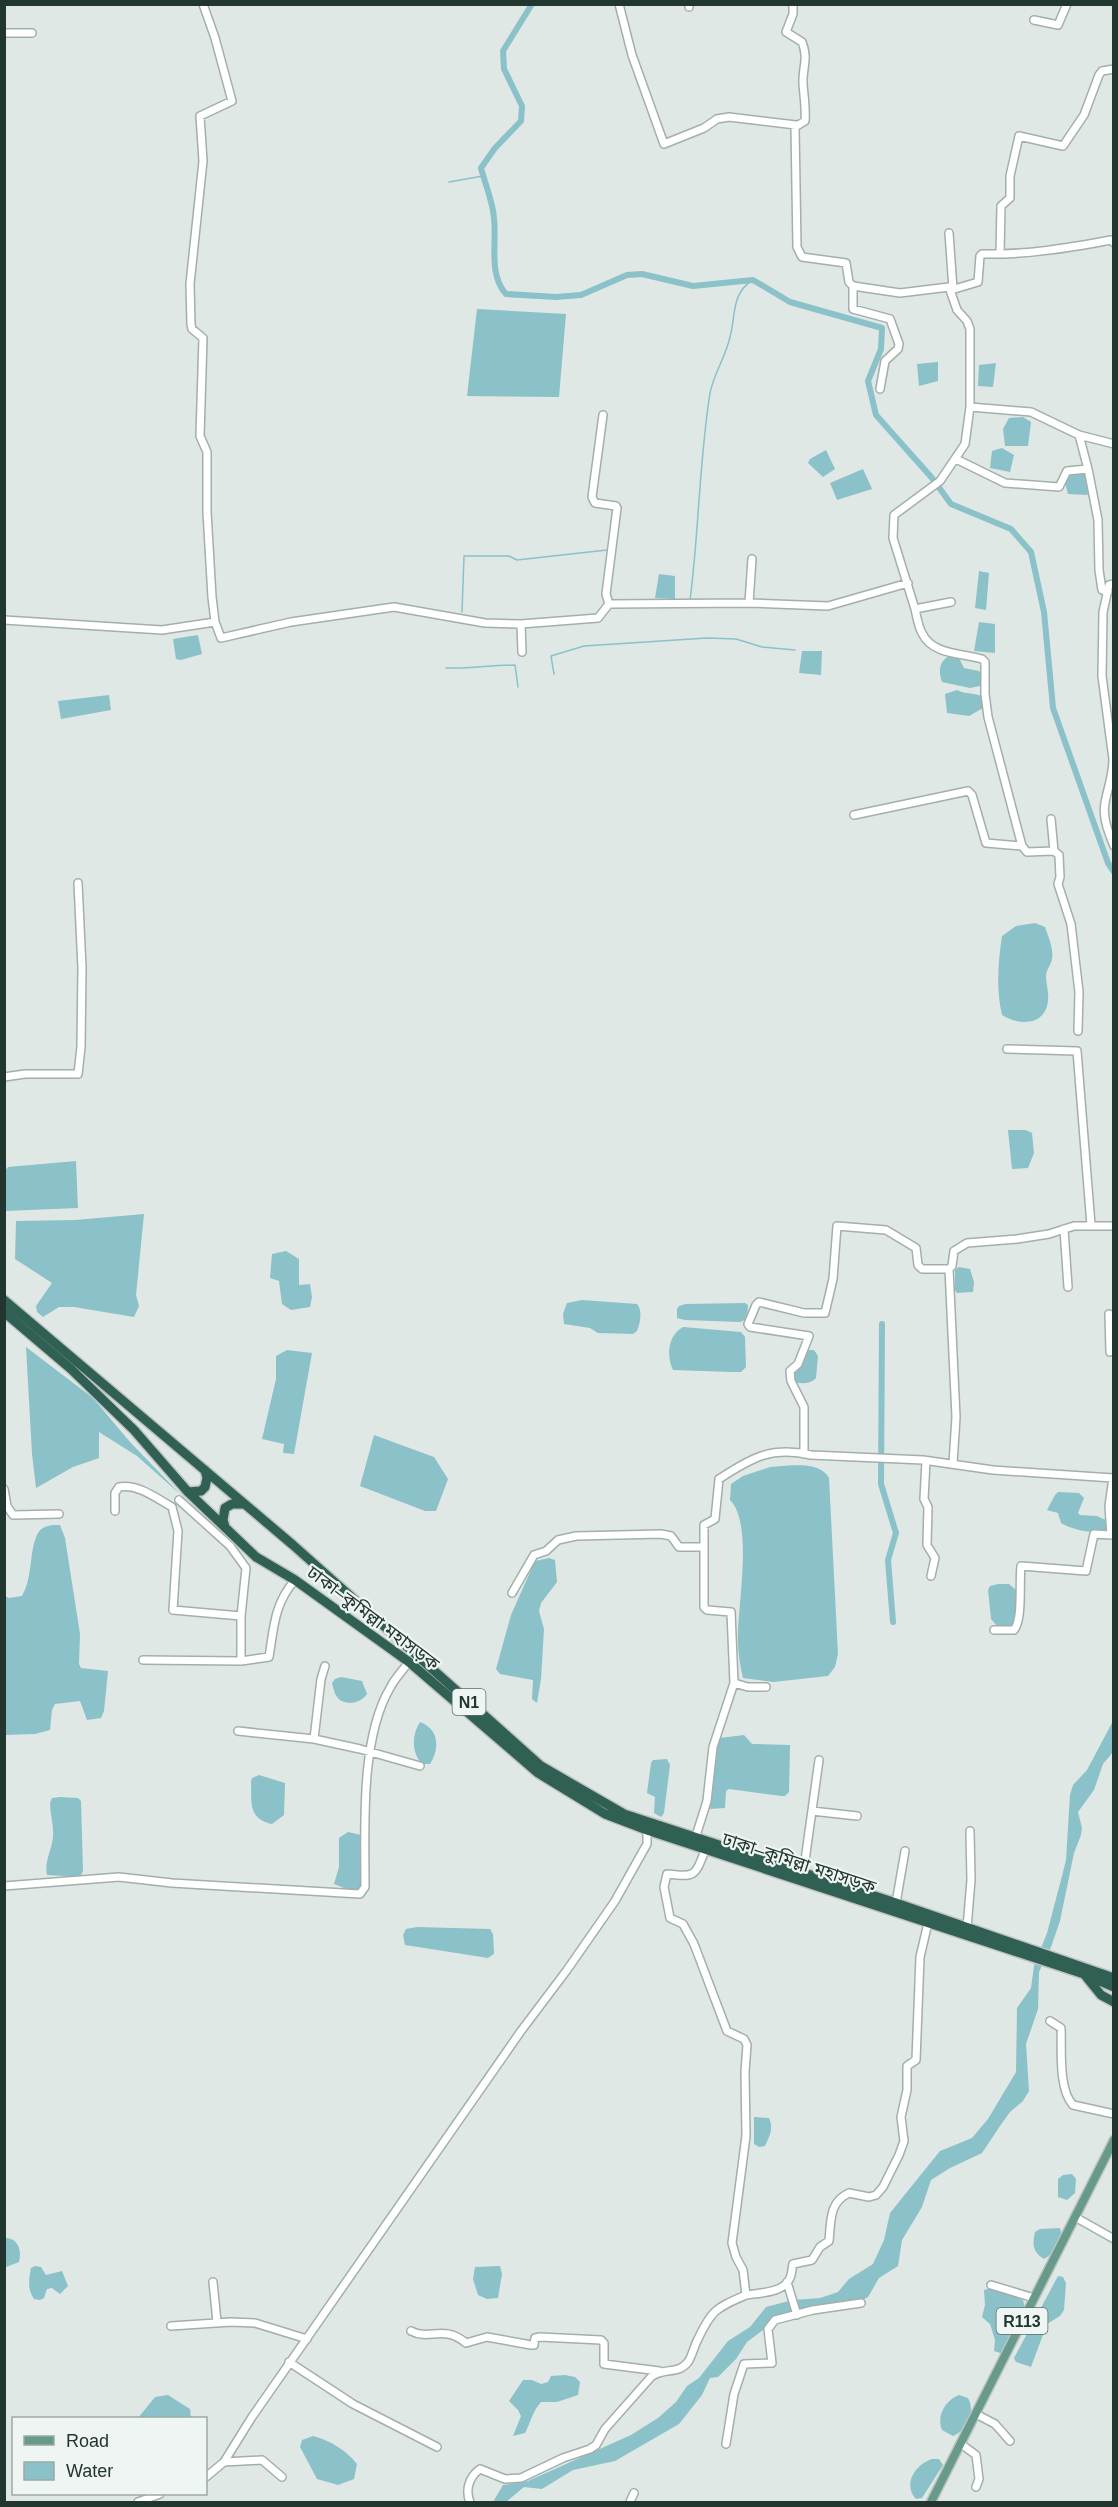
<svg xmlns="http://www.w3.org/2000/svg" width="1118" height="2507" font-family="Helvetica,'Noto Sans Bengali',sans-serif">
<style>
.water{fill:#8bc1c9}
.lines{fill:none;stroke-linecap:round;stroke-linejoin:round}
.stream{stroke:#8bc1c9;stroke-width:1.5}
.canal{stroke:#8bc1c9;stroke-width:6}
.minor-casing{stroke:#a3afaa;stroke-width:10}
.major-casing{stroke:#bdc3c1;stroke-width:11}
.highway-casing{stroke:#bdc3c1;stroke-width:12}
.minor{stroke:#fff;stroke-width:7}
.major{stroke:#679a8b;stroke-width:8}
.highway{stroke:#305f54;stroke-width:9}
.labels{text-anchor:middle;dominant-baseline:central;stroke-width:4.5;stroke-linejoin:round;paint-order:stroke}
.shield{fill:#eef5f2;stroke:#5f6f6a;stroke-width:1.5}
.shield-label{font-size:16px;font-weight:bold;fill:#223630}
.street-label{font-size:18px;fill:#223630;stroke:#eef5f2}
</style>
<rect width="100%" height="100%" fill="#dfe8e4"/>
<path class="water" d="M 477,309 L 566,314 L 559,397 L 467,396 Z
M 938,362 L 938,381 L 919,386 L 917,364 Z
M 996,363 L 993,387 L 978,386 L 979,365 Z
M 1023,417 L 1031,422 L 1028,446 L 1005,446 L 1003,429 L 1009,418 Z
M 1002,448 L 1014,455 L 1010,472 L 990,468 L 992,451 Z
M 826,450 L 835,469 L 823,477 L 808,463 L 810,459 Z
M 863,469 L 872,489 L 837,500 L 830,483 Z
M 1086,472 L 1088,495 L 1068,494 L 1065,483 L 1068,474 Z
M 979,571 L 989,573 L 986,610 L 975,608 Z
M 659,574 L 675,576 L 675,599 L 655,598 Z
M 979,622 L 995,624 L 995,653 L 974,651 Z
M 198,635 L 202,654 L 181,660 L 176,659 L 173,639 Z
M 802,651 L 822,651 L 821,675 L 799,673 Z
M 952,655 L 959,658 L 964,668 L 979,671 L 982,677 L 980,686 L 970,688 L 942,682 C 938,671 939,659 952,655 Z
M 957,690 C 966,695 975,692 983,697 L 983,708 L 969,716 L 947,713 L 945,694 Z
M 109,695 L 111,710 L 61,719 L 58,701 Z
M 1035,923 L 1045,927 C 1048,936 1054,949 1052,959 C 1051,965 1046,970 1046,976 C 1046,984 1049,992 1048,1000 C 1046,1026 1019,1026 1002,1015 C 996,989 998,963 1002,936 L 1016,926 Z
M 1008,1130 L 1026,1130 L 1032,1133 L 1034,1153 L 1028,1168 L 1012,1169 Z
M 76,1161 L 78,1208 L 5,1211 L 5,1171 L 8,1167 Z
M 144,1214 L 136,1295 L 139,1306 L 134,1317 L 74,1307 L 59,1307 L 43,1317 L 37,1312 L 36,1306 L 52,1283 L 15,1259 L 16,1221 L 75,1220 Z
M 286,1251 L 299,1259 L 299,1285 L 310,1284 L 312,1297 L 310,1307 L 291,1310 L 282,1304 L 279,1281 L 270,1278 L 272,1254 Z
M 959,1267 L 970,1269 L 974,1282 L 973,1292 L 957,1293 L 955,1290 L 955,1270 Z
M 582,1300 L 637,1304 C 643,1311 640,1323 637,1331 L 633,1334 L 598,1333 L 590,1328 L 564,1324 L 563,1314 L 567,1303 Z
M 745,1303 L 748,1305 L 747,1319 L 740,1322 L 685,1320 L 677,1318 L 677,1309 L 679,1306 L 686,1304 Z
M 683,1327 L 741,1332 L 745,1337 L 746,1367 L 741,1372 L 733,1372 L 673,1370 C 666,1356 668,1335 683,1327 Z
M 26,1347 L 93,1398 L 130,1442 L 181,1495 L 137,1456 L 99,1432 L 99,1458 L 73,1467 L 36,1488 L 32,1454 Z
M 287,1350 L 312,1353 L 294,1454 L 283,1453 L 284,1444 L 262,1439 L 276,1379 L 276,1356 Z
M 806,1350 L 814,1350 L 818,1356 L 816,1378 C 811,1384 801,1384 794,1382 L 791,1373 Z
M 374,1435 L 434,1457 L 448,1479 L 436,1511 L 425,1511 L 360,1486 Z
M 770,1467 C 787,1466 820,1460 829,1478 L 838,1654 L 835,1667 L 828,1676 L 773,1682 L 743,1678 C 740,1666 738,1653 738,1641 C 737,1607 754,1524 730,1500 L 731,1484 L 743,1476 Z
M 1058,1492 L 1079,1493 L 1084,1498 L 1078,1513 L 1080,1515 L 1097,1516 L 1108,1521 L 1109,1528 C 1099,1536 1072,1530 1061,1523 L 1058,1513 L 1047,1510 L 1055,1495 Z
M 53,1525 L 60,1525 L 65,1538 L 80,1634 L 79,1664 L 81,1668 L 108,1671 L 104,1711 L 101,1718 L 87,1720 L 80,1701 L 55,1704 L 52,1710 L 50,1730 L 35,1734 L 5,1735 L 5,1596 L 9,1598 L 22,1596 C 33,1577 29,1552 37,1535 C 40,1528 46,1526 53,1525 Z
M 549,1558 L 555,1560 L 557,1582 L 541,1603 L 539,1611 L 544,1629 L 541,1679 L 537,1703 L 532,1699 L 533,1680 L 500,1674 L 496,1669 L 511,1615 L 535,1561 Z
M 998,1584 L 1009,1584 L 1016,1590 L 1016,1623 L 1012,1628 L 998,1627 L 991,1619 L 988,1590 L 990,1586 Z
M 341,1677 L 362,1681 L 367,1694 C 361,1703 345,1707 337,1697 C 334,1693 333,1687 332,1683 L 335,1679 Z
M 1113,1721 L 1113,1752 L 1103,1764 L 1094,1790 L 1078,1812 L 1082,1828 L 1081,1835 L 1074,1853 L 1060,1921 L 1051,1947 L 1039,1972 L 1038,2009 L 1026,2044 L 1029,2091 L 1023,2101 L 1010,2112 L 1000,2126 L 982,2153 L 950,2168 L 931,2180 L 922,2207 L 902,2240 L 898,2266 L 879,2278 L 868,2297 L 863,2300 L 810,2307 L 767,2327 L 747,2342 L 736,2359 L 718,2377 L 710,2378 L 702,2395 L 679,2424 L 615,2461 L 573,2470 L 542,2489 L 524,2487 L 506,2502 L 493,2502 L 503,2485 L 528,2481 L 631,2435 L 658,2418 L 676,2402 L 687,2386 L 699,2378 L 728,2341 L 750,2327 L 766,2307 L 793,2300 L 820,2298 L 838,2292 L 849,2279 L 873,2264 L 884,2240 L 890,2213 L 940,2151 L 972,2138 L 988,2119 L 1016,2072 L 1017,2008 L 1031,1988 L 1034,1966 L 1047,1933 L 1062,1876 L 1066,1860 L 1070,1795 L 1073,1785 L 1087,1770 Z
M 420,1722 C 439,1729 440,1748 430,1764 L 422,1764 C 412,1753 411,1736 420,1722 Z
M 744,1735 L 752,1744 L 790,1745 L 789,1792 L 785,1796 L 781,1796 L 729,1789 L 726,1791 L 725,1808 L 710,1809 L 718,1743 L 720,1738 Z
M 667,1759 L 670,1765 L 664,1813 L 661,1817 L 654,1813 L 655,1797 L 647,1793 L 651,1763 L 653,1760 Z
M 259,1775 L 285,1783 L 284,1815 L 272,1824 C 247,1818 252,1802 251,1781 L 252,1778 Z
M 60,1797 L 78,1798 L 81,1801 L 83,1871 L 80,1877 L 47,1875 C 44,1861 52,1850 53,1837 C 54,1826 50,1814 50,1803 L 52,1798 Z
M 348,1832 L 361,1835 L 365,1842 L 361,1889 L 349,1890 L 334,1884 L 339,1867 L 339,1838 Z
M 417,1927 L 490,1929 L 493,1934 L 494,1954 L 488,1958 L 405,1945 L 403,1935 L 406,1929 Z
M 754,2117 L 769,2118 C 774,2129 769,2137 765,2146 L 759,2147 L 754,2144 Z
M 1072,2174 L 1076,2179 L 1075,2193 L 1067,2200 L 1058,2197 L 1058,2179 L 1063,2175 Z
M 1060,2228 C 1064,2238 1054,2254 1044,2259 C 1033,2252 1032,2245 1035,2232 L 1040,2229 Z
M 5,2238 C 18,2238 22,2250 19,2262 L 6,2267 L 5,2267 Z
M 35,2266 L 41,2267 L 46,2275 L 62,2271 L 68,2286 L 60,2294 L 52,2288 L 47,2289 L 44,2298 L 40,2300 L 34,2299 C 27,2289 29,2279 31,2268 Z
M 500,2266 L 502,2274 L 498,2298 L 487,2299 L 478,2295 L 473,2279 L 475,2267 Z
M 1058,2276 L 1063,2277 L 1066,2283 L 1064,2310 L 1060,2316 L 1047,2324 L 1031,2367 L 1016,2362 L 1014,2358 Z
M 992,2288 L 1023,2300 L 1025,2308 L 1003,2354 L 994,2351 L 995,2340 L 990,2324 L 982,2317 L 985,2305 L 984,2290 Z
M 565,2375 L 575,2377 L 580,2382 L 578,2395 L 557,2402 L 541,2402 C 532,2412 531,2422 525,2433 L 513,2436 L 521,2416 L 518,2410 L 509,2401 L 523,2380 L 532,2380 L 541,2384 L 548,2382 L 551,2376 Z
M 168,2395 L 190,2409 L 191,2418 L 138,2418 L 155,2397 Z
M 959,2395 L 968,2398 C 976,2412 967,2431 953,2436 L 942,2430 C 936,2415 946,2400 959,2395 Z
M 313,2436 C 331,2441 346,2450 357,2464 L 354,2479 L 338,2485 L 317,2479 L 300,2447 L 302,2440 Z
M 932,2459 L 939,2459 L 943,2465 L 922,2498 L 916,2499 C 902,2484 916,2464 932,2459 Z"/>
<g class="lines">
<path class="stream" d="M 449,182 L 483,176
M 690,600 C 699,532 699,462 710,393 C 714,373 726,356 730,337 C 736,315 731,293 753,280
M 462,612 L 464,556 L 509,556 L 517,560 L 607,550
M 446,668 C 470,669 491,665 515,665 L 518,687
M 554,674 L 551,656 L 584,646 L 707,638 L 736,639 L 762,647 L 795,650"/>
<path class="canal" d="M 532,4 L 503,51 L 504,69 L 522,106 L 521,121 L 495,148 L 481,168 C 485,184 493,202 494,218 C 497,243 488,274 506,294 L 556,297 L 581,295 L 627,275 L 642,274 L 693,286 L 753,280 L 790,302 L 882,328 L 881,349 L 868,381 L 876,415 L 932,478 L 951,504 L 1011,529 L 1031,552 L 1044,612 L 1053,708 L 1108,863 L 1114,872
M 882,1324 L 881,1484 L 896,1533 L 888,1560 L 893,1622"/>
<g class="minor-casing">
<path id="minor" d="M 203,4 L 215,38 L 232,101 L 200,116 L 203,161 L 190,284 L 191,324 L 192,329 L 203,338 L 200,436 L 207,452 L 207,512 L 212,597 L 215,622 L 221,638 L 291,622 L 394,607 L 485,623 L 521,624 L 598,618 L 609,604 L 749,603 L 828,606 L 908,583
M 619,4 L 632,55 L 664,144 L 704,128 L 717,119 L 729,117 L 796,125
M 793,4 L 793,14 L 786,32 L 802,42 C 809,59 802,68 803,84 C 804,97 806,108 805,121 L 795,127 L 797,247 L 802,257 L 846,263 L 849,282 L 853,286
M 689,7 L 689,4
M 1034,20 L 1058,25 L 1067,4
M 4,33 L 32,33
M 949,233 L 953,289
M 1000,254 L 1001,206 L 1010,198 L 1010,176 L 1019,136 L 1063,146 L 1084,115 L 1099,75 L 1102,71 L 1114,69
M 951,290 L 978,282 L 980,256 L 982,254 C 1026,255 1068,248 1111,240 L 1114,243
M 880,389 L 885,361 L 898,349 L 899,344 L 890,319 L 853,309 L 853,286 L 900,293 L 949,287 L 957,310 L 967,321 L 970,329 L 970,407 L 965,444 L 940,481 L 894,515 L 893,538 L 915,609
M 970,407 L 1031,412 L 1079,435
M 603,415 L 592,497 L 595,503 L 616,506 L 617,508 L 606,594 L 609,604
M 956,459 L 1005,483 L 1059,487 L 1067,471 L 1088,469 L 1079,435 L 1114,444
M 1088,469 L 1098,520 L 1099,570 L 1102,590 L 1108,592
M 1114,584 L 1109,585 L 1103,612 L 1102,676 L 1113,759 C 1113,774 1109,784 1106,798 C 1101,815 1108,831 1114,846
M 951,602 L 915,609 C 917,617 918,626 922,633 C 932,655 962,653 982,659 L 985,662 L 985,694 L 988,717 L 1022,846 L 1027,852 L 1054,851 L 1059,855 L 1060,877 L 1058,884 L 1071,924 L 1079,992 L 1078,1031
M 749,603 L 752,559
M 4,620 L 162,630 L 215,622
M 521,624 L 522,652
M 854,815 L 968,791 L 972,795 L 986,843 L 1022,846
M 1051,819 L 1054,851
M 1007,1049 L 1077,1051 L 1091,1225
M 4,1077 L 25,1074 L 78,1074 L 81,1047 L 82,968 L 78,883
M 1064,1229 L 1068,1287
M 949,1269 L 956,1417 L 953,1464
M 1109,1314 L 1110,1352
M 804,1454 L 804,1407 L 791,1381 L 790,1371 L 798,1364 L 809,1336 L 750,1327 L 748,1324 L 756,1305 L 759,1302 L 804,1313 L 825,1313 L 833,1279 L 837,1226 L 886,1230 L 916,1248 L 918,1265 L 922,1269 L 949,1269 L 952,1266 L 954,1251 L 967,1243 L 1017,1239 L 1049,1234 L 1074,1226 L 1114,1226
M 926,1461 L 924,1499 L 928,1507 L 927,1545 L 935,1558 L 931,1576
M 4,1489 L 7,1506 L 13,1515 L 59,1514
M 179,1500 L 230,1546 L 246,1568 L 241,1616 L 241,1661
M 115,1511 L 115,1493 L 119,1487 C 139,1484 156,1498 172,1507 L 178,1531 L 173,1610 L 241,1616
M 512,1593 L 534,1555 L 546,1551 L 558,1540 L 576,1536 L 661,1534 L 671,1536 L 679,1547 L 704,1547
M 143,1660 L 241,1661 L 269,1657 C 274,1627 274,1604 295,1580
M 766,1687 L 748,1687 L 734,1683 L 731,1612 L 707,1610 L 704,1607 L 704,1525 L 715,1519 L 719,1479 C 751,1458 771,1446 811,1455 L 923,1460 L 993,1470 L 1113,1478 L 1109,1506 L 1111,1535 L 1094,1534 L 1086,1571 L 1021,1566 C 1019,1583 1023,1619 1014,1630 L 994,1630
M 238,1731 L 314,1739 L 360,1749 L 420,1766
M 314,1739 L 321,1679 L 325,1666
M 812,1811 L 857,1816
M 695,1839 L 707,1801 L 713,1747 L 734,1683
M 803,1875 L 819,1760
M 4,1886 L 119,1877 L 172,1883 L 360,1894 L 365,1887 C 365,1828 360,1739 390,1688 C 395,1678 403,1670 409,1662
M 896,1903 L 905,1851
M 967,1928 L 971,1880 L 970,1831
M 1050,2021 L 1061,2028 C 1062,2049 1058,2089 1073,2105 L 1114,2114
M 1075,2217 L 1114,2239
M 213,2282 L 217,2322
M 787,2282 L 797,2315
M 991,2285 L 1034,2298
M 746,2295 C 759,2293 784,2293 790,2278 C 792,2274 792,2268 793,2264 L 812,2260 L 820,2247 L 829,2241 C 831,2221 829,2202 849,2193 L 869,2197 L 876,2195 L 883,2187 L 899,2155 L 904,2141 L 901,2117 L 907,2090 L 907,2066 L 916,2060 L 920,1957 L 928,1923
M 171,2326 L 231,2322 L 255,2323 L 307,2339
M 411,2331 C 430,2341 443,2324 466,2343 L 487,2337 L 531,2345 L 534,2345 L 535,2338 L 540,2337 L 601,2340 L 604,2343 L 604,2364 L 659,2371
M 289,2362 L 353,2404 L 437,2447
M 976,2414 L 995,2424 L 1010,2441
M 726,2444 L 734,2394 L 744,2364 L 772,2363 L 768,2329 L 775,2320 L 813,2310 L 861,2303
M 961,2444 L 976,2455 L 979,2479 L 976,2487
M 224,2462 L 262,2460 L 282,2477
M 206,2477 L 224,2462 L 252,2417 L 521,2031 L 567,1970 L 615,1901 L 647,1844 L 647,1830
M 138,2502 L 160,2494
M 470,2502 C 465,2490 469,2477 480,2469 L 505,2479 L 521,2478 L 563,2458 L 590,2449 L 596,2445 L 605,2429 L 651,2377 C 664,2367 678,2375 688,2362 C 692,2356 694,2347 697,2341 C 712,2309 716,2308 746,2295 L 743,2270 L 736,2257 L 732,2243 L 746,2136 L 745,2072 L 747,2045 L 744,2039 L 727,2031 L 694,1944 L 683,1924 L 670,1918 L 664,1887 L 667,1874 C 695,1877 695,1877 705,1850
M 630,2502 L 634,2493"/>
</g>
<g class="major-casing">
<path id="major" d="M 931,2502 L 1114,2140"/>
</g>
<g class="highway-casing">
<path id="highway" d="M 4,1300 L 293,1545 L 541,1766 L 624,1814 L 896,1903 L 1114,1978
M 4,1312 L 71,1369 L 134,1430 L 188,1492 L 256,1557 L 295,1580 L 409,1662 L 538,1773 L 605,1814 L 647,1830 L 1084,1974 L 1114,1987
M 188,1492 L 201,1491 L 205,1487 L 207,1478 L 205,1470
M 225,1527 L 223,1520 L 225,1508 L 232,1504 L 244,1504
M 1084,1974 L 1101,1995 L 1114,2002"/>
</g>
<use href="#minor" class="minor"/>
<use href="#major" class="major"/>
<use href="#highway" class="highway"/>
</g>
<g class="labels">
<g class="shield">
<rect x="452.5" y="1689" width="33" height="26" rx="4.5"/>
<rect x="996.5" y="2308" width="51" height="26" rx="4.5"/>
</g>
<g class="shield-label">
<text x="469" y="1702">N1</text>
<text x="1022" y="2321">R113</text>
</g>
<g class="street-label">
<text transform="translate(373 1618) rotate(37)">ঢাকা–কুমিল্লা মহাসড়ক</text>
<text transform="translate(799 1863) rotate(18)">ঢাকা–কুমিল্লা মহাসড়ক</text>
</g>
</g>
<rect width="1118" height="2507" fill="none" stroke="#223630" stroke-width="12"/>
<rect x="12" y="2417" width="195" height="78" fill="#eef5f2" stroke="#9ca9a4" stroke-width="1.5"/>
<rect x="24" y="2436" width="30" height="9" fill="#679a8b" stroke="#9ca9a4" stroke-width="1.5"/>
<text x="66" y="2447" font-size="18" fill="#223630">Road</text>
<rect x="24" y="2462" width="30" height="18" fill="#8bc1c9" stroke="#9ca9a4" stroke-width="1.5"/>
<text x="66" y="2477" font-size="18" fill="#223630">Water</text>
</svg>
